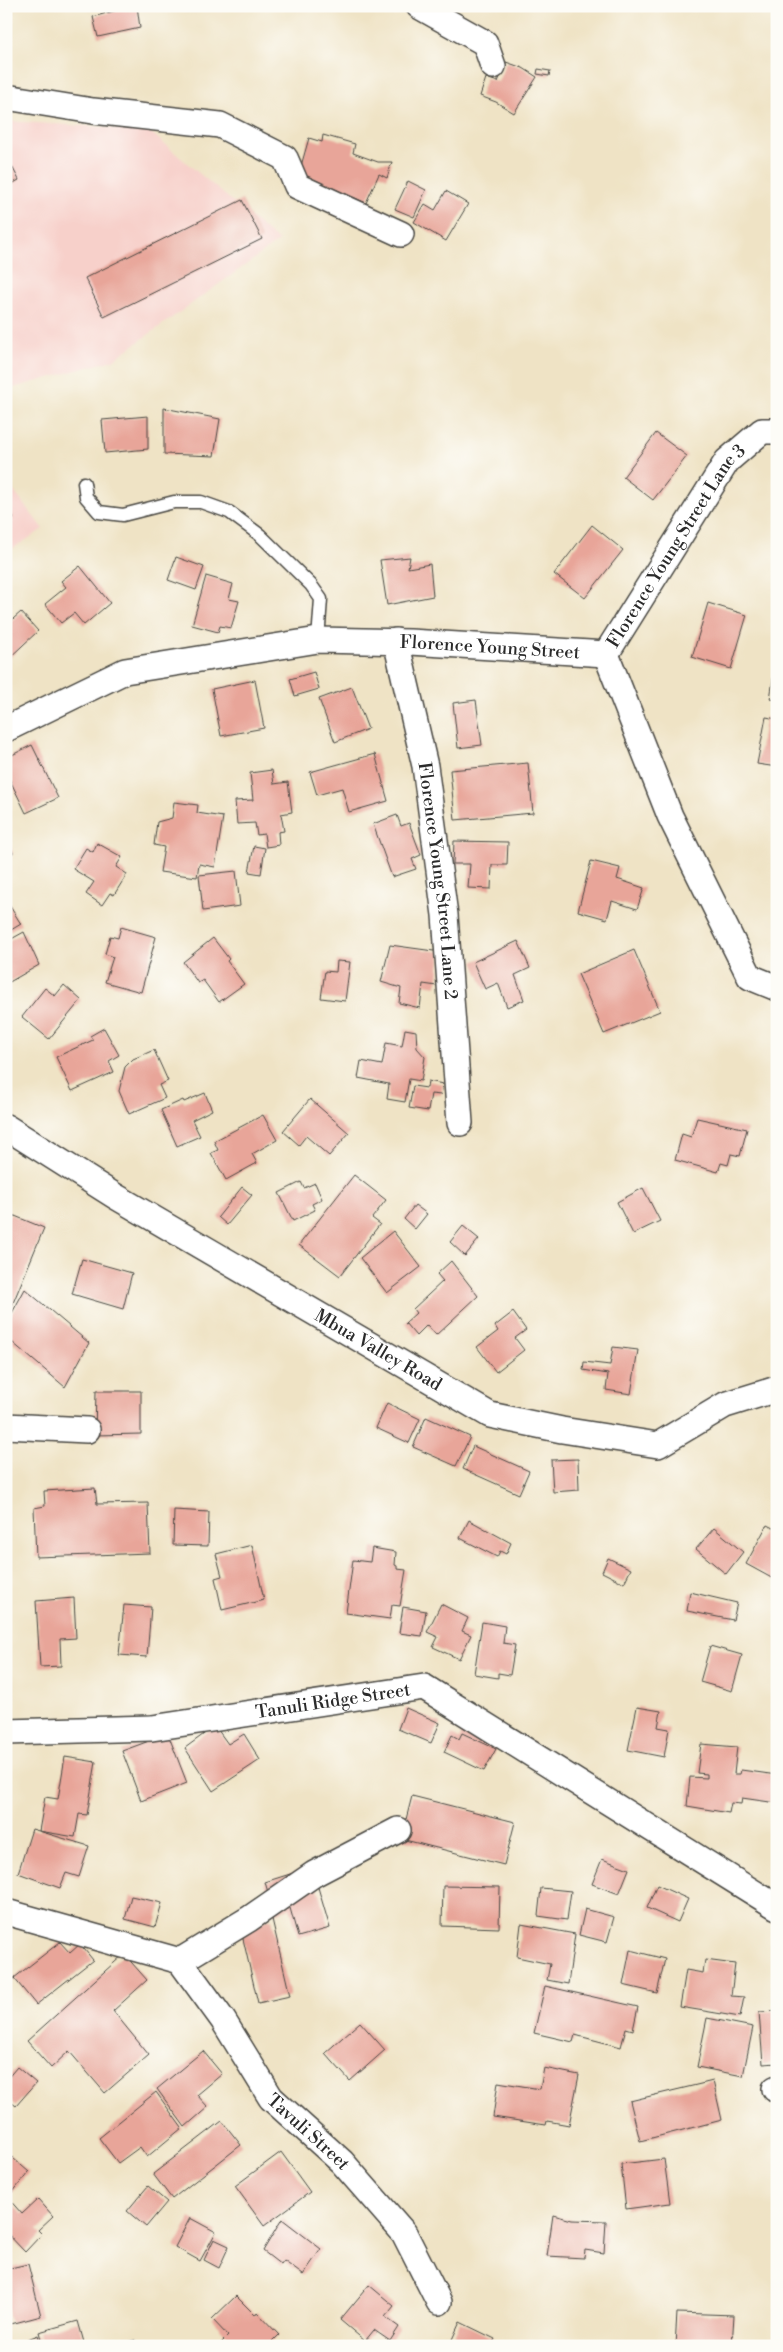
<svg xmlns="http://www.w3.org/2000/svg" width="783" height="2352" font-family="'Libre Bodoni',serif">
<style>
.built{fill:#f7d0ca}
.building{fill:#e8a599}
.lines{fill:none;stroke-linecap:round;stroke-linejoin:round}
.lane-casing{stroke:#484742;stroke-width:15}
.street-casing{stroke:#484742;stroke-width:28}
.lane{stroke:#fff;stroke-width:12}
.street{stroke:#fff;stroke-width:25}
.labels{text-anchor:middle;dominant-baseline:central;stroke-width:4;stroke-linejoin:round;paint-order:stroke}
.street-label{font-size:18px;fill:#2b2b2b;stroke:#fdfcf7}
</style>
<rect width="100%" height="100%" fill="#fdfcf7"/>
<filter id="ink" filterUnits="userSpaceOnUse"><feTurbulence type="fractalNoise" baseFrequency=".02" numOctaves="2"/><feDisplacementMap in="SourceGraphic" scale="10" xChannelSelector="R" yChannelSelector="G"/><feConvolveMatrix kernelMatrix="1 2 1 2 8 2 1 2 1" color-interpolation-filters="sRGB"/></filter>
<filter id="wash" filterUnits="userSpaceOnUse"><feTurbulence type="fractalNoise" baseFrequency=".0096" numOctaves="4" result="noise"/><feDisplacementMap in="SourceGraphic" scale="20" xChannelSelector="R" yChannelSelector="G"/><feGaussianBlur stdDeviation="1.12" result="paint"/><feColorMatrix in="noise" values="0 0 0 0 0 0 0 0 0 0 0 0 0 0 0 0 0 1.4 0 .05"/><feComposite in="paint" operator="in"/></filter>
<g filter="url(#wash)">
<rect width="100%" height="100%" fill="#efe3c5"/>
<path class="built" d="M 6,121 L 148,130 L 279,241 L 113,360 L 6,390 Z
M 6,481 L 43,529 L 6,553 Z"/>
<g id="blocks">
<path class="building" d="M 131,6 L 137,6 L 140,28 L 98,37 L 93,17 Z
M 506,62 L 523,68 L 537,77 L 514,113 L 496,102 L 480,96 L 486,78 L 498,82 Z
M 538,69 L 550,71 L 549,76 L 537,74 Z
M 323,135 L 355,144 L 353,153 L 378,162 L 392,162 L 387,178 L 379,174 L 366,203 L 299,173 L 309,138 L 322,142 Z
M 6,155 L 19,180 L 6,187 Z
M 408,181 L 426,190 L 414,217 L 395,209 Z
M 446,191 L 468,204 L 446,241 L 414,222 L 425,204 L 435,210 Z
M 242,200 L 262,239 L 104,317 L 85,278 Z
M 164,408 L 220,419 L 214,456 L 164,454 Z
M 148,416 L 148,449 L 105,453 L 102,420 Z
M 656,433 L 687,456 L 653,500 L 623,477 Z
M 6,505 L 14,518 L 6,523 Z
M 592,525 L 623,550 L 585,598 L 554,574 Z
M 176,557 L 204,567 L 196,590 L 168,580 Z
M 410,557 L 408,568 L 430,564 L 433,596 L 387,605 L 380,560 Z
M 80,566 L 110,603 L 84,625 L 74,613 L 61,623 L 45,604 L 66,587 L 61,581 Z
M 206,576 L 233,584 L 229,599 L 239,601 L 231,628 L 220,626 L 218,632 L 192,625 Z
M 708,603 L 747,615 L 731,669 L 692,657 Z
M 21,612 L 38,631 L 6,661 L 6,625 Z
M 776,659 L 777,659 L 777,700 L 770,699 Z
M 314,672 L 319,689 L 295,696 L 290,679 Z
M 255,680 L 264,728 L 221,736 L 212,689 Z
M 352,687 L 368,729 L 335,742 L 319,699 Z
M 476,700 L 482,745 L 458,748 L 453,703 Z
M 766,717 L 777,719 L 777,767 L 757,764 Z
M 32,745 L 58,798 L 26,813 L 6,772 L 6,758 Z
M 375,754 L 388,801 L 349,812 L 342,788 L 317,795 L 310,772 Z
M 528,763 L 533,813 L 455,820 L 450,770 Z
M 272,770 L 274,784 L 288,782 L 292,812 L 281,814 L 284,831 L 278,832 L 279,845 L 266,847 L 264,834 L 257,835 L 255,823 L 237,824 L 235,801 L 253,800 L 250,773 Z
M 174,802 L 198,805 L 197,813 L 223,817 L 215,867 L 199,864 L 197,877 L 160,872 L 164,847 L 154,845 L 157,822 L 172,818 Z
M 397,815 L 401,826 L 409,823 L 421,855 L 412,859 L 416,869 L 392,877 L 373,824 Z
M 6,837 L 13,853 L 6,856 Z
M 454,841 L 508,842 L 507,865 L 492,865 L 491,889 L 468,888 L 470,864 L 453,864 Z
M 97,843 L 122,857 L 116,867 L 127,874 L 114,895 L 110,893 L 102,905 L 86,894 L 94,882 L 73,869 L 86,848 L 93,852 Z
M 254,846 L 265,848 L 261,874 L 249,872 Z
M 591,861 L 620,868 L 617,879 L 644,888 L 637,909 L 612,901 L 607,919 L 578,911 Z
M 236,871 L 240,906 L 203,911 L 199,875 Z
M 6,900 L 21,924 L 6,933 Z
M 121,927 L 156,937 L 141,992 L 105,982 L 113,957 L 105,954 L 110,936 L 118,938 Z
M 24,932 L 39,965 L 6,984 L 6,942 Z
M 213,938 L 229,959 L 227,961 L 244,984 L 219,1002 L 203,980 L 198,983 L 183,962 Z
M 518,941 L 530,968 L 515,975 L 524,1000 L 507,1007 L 498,983 L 485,989 L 473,962 Z
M 390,945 L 441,952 L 437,986 L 423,984 L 420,1008 L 399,1003 L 401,988 L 381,982 Z
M 634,950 L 660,1011 L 604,1034 L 578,974 Z
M 337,961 L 350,962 L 345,1001 L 321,998 L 325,971 L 336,972 Z
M 64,985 L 81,1000 L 49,1039 L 22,1017 L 45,988 L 55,996 Z
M 104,1028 L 119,1055 L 109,1061 L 114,1072 L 72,1091 L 56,1057 L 93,1040 L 90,1036 Z
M 405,1029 L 416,1031 L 417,1048 L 425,1057 L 421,1081 L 409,1079 L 405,1102 L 387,1099 L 389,1084 L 358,1078 L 361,1061 L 382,1065 L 386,1043 L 402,1046 Z
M 154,1050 L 168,1081 L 159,1085 L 165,1098 L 129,1114 L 119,1091 L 125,1067 L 133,1059 Z
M 428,1081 L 443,1084 L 441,1095 L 431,1094 L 428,1111 L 409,1108 L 413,1086 L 427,1088 Z
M 205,1093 L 212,1110 L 192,1120 L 200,1136 L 177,1146 L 161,1110 L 183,1100 L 184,1102 Z
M 310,1099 L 349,1133 L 329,1156 L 306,1136 L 299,1145 L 283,1131 Z
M 263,1115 L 277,1140 L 252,1154 L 257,1163 L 226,1180 L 211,1153 L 218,1150 L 214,1141 Z
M 697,1118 L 747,1129 L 740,1156 L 731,1154 L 728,1165 L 721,1163 L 718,1172 L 675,1160 L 682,1134 L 691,1137 Z
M 354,1175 L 386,1200 L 372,1218 L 380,1224 L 340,1276 L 299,1245 Z
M 301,1182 L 304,1188 L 315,1183 L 322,1199 L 312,1204 L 315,1210 L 293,1221 L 279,1193 Z
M 242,1187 L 252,1195 L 227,1225 L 218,1217 Z
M 643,1188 L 660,1221 L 633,1234 L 617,1202 Z
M 415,1205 L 427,1214 L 415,1229 L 404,1219 Z
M 10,1214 L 44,1228 L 6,1320 L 6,1222 Z
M 463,1226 L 479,1239 L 465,1256 L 450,1242 Z
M 393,1231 L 421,1267 L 387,1293 L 360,1258 Z
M 82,1259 L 132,1273 L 123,1309 L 72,1294 Z
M 451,1261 L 478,1296 L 436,1335 L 427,1325 L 416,1336 L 405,1323 L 416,1313 L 413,1309 L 443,1281 L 437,1274 Z
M 25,1289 L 89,1343 L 65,1387 L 6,1337 L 6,1324 Z
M 513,1312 L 526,1330 L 515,1338 L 524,1350 L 496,1372 L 477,1347 L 498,1331 L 495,1326 Z
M 613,1347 L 638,1350 L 631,1394 L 606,1390 L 608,1374 L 583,1370 L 584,1362 L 610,1365 Z
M 96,1391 L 141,1391 L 141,1434 L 95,1435 Z
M 387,1403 L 420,1419 L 409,1443 L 376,1428 Z
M 426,1417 L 470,1437 L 456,1466 L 413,1447 Z
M 473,1446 L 529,1471 L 519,1494 L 463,1469 Z
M 578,1459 L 579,1490 L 553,1492 L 551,1460 Z
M 95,1488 L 97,1504 L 148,1503 L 150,1553 L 36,1557 L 34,1508 L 45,1506 L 44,1491 Z
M 174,1510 L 209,1512 L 208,1546 L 173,1545 Z
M 469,1520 L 511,1543 L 506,1554 L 500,1551 L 497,1557 L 460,1538 Z
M 767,1525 L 777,1530 L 777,1581 L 746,1564 Z
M 714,1528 L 743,1552 L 726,1574 L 696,1549 Z
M 252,1545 L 264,1600 L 222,1610 L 215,1578 L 222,1576 L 216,1554 Z
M 372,1548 L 396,1552 L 395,1565 L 397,1566 L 397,1569 L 406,1570 L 400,1606 L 392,1605 L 390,1619 L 346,1613 L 353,1560 L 370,1562 Z
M 608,1558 L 631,1569 L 624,1583 L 602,1572 Z
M 690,1592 L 737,1603 L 733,1620 L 687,1611 Z
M 74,1598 L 76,1638 L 60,1639 L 61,1666 L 40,1667 L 36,1601 Z
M 441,1604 L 468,1618 L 462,1631 L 471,1635 L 459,1659 L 433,1647 L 438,1637 L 427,1632 Z
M 124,1605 L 151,1607 L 147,1657 L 119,1655 Z
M 403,1607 L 426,1611 L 422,1636 L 399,1633 Z
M 482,1622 L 505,1626 L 503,1643 L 515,1645 L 510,1675 L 498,1673 L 498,1678 L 474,1674 Z
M 710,1646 L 742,1655 L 732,1691 L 700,1682 Z
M 637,1707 L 661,1711 L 658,1727 L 669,1729 L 664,1757 L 628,1750 Z
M 406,1708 L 440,1723 L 431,1743 L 398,1729 Z
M 215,1726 L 228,1744 L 244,1734 L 260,1760 L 213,1791 L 185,1748 Z
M 462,1733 L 496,1749 L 484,1771 L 444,1752 L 452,1735 L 459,1739 Z
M 168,1734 L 187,1783 L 141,1801 L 122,1751 Z
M 701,1744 L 737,1747 L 734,1774 L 740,1774 L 741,1770 L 777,1775 L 777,1803 L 742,1798 L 741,1804 L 731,1803 L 729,1813 L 687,1806 L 690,1777 L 707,1778 L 707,1774 L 697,1773 Z
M 65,1757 L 96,1762 L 87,1815 L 79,1814 L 75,1837 L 39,1831 L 45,1797 L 58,1799 Z
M 412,1796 L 515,1822 L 504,1865 L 401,1839 Z
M 32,1829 L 89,1846 L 79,1877 L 66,1873 L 60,1888 L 18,1873 Z
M 602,1859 L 629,1869 L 619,1894 L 592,1884 Z
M 312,1867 L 330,1928 L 298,1937 L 290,1908 L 274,1913 L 265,1882 Z
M 657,1885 L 688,1899 L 678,1922 L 647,1908 Z
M 443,1886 L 500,1887 L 499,1928 L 442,1926 Z
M 541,1888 L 571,1891 L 567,1920 L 538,1916 Z
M 131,1896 L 162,1903 L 155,1927 L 125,1919 Z
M 585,1909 L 614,1917 L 607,1942 L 579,1935 Z
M 272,1919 L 290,1996 L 258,2003 L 240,1926 Z
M 521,1924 L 575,1934 L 568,1984 L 547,1980 L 550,1964 L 517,1957 Z
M 60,1942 L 70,1953 L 80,1944 L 93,1960 L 36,2005 L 14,1978 Z
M 630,1950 L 665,1959 L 657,1993 L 623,1985 Z
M 124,1954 L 147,1980 L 113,2011 L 149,2055 L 105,2093 L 69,2051 L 51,2068 L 27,2041 Z
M 705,1960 L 735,1964 L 731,1996 L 744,1997 L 740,2017 L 680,2007 L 686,1970 L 703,1973 Z
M 545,1986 L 638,2007 L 633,2030 L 626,2028 L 621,2047 L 575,2035 L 573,2042 L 534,2033 Z
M 777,2011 L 777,2063 L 763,2064 L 759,2012 Z
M 707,2018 L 753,2027 L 743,2076 L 697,2067 Z
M 360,2022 L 385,2050 L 350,2081 L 325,2053 Z
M 203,2051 L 222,2074 L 197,2095 L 208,2107 L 185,2127 L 157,2089 Z
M 17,2067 L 36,2083 L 16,2106 L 6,2098 L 6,2080 Z
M 544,2068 L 579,2075 L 569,2125 L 547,2121 L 546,2125 L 493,2117 L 498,2082 L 540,2089 Z
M 713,2081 L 722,2120 L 640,2141 L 630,2101 Z
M 156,2092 L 182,2128 L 147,2157 L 140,2147 L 118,2163 L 99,2138 Z
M 222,2121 L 241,2145 L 172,2199 L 153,2174 Z
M 6,2152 L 29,2172 L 8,2198 L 22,2214 L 38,2199 L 53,2216 L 38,2230 L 42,2234 L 25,2252 L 6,2232 Z
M 281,2152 L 310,2192 L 264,2226 L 235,2186 Z
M 664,2159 L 670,2203 L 626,2209 L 621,2164 Z
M 148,2186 L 167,2202 L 146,2227 L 127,2211 Z
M 553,2215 L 572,2220 L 606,2221 L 604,2253 L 585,2250 L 584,2258 L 547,2256 Z
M 190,2218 L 216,2232 L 200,2261 L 175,2247 Z
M 282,2219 L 321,2249 L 303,2275 L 284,2261 L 281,2265 L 263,2251 Z
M 214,2239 L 229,2246 L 219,2268 L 204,2260 Z
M 28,2264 L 41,2316 L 11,2324 L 6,2306 L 6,2269 Z
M 369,2285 L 394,2306 L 385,2317 L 399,2327 L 390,2341 L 374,2330 L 365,2341 L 340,2320 Z
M 236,2296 L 255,2315 L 257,2312 L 279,2335 L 268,2346 L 224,2346 L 221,2343 L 228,2336 L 212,2319 Z
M 677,2313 L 734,2315 L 732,2346 L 675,2346 Z
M 78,2321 L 85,2346 L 43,2346 L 39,2332 Z
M 460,2322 L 495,2339 L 491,2346 L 449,2346 Z
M 38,2335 L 41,2346 L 10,2346 Z
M 135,2340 L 136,2346 L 115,2346 L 115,2345 Z"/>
</g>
</g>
<g filter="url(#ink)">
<use href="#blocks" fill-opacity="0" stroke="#484742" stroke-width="1"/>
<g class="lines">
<g class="lane-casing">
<path id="lane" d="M 84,483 L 86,497 L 99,512 L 123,515 L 174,502 L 201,502 L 229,512 L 260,535 L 311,585 L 321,599 L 318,640"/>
</g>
<g class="street-casing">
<g id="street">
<path d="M 419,6 L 485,43 L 493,66"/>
<path d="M 6,97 L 93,111 L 220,125 L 285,158 L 297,186 L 401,234"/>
<path id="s1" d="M 396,641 L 425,766 L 445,915 L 460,1123"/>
<path d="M 606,654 L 670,816 L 750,977 L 777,988"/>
<path id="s2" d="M 606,654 L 727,461 L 762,431 L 777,431"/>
<path id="s3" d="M 6,729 L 125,671 L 318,640 L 410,642 L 606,654"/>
<path id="s4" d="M 6,1127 L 115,1196 L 490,1415 L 562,1430 L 658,1445 L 725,1405 L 777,1389"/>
<path d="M 6,1426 L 87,1430"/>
<path id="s5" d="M 6,1732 L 152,1728 L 424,1687 L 777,1907"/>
<path id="s6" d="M 6,1912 L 180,1961 L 223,2020 L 271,2098 L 342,2162 L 404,2233 L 439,2302"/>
<path d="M 180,1961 L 249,1919 L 314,1874 L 398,1830"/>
<path d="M 775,2089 L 777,2088"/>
</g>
</g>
<use href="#lane" class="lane"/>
<use href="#street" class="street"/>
</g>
</g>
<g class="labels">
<g class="street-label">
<text stroke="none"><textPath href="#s2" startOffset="129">Florence Young Street Lane 3</textPath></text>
<text stroke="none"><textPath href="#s3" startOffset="500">Florence Young Street</textPath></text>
<text stroke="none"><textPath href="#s1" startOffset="244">Florence Young Street Lane 2</textPath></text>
<text stroke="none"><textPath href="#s4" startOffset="434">Mbua Valley Road</textPath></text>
<text stroke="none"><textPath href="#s5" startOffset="329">Tanuli Ridge Street</textPath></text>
<text stroke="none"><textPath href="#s6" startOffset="396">Tavuli Street</textPath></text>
</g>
</g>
<rect width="783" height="2352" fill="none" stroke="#fdfcf7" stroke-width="25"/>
</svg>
